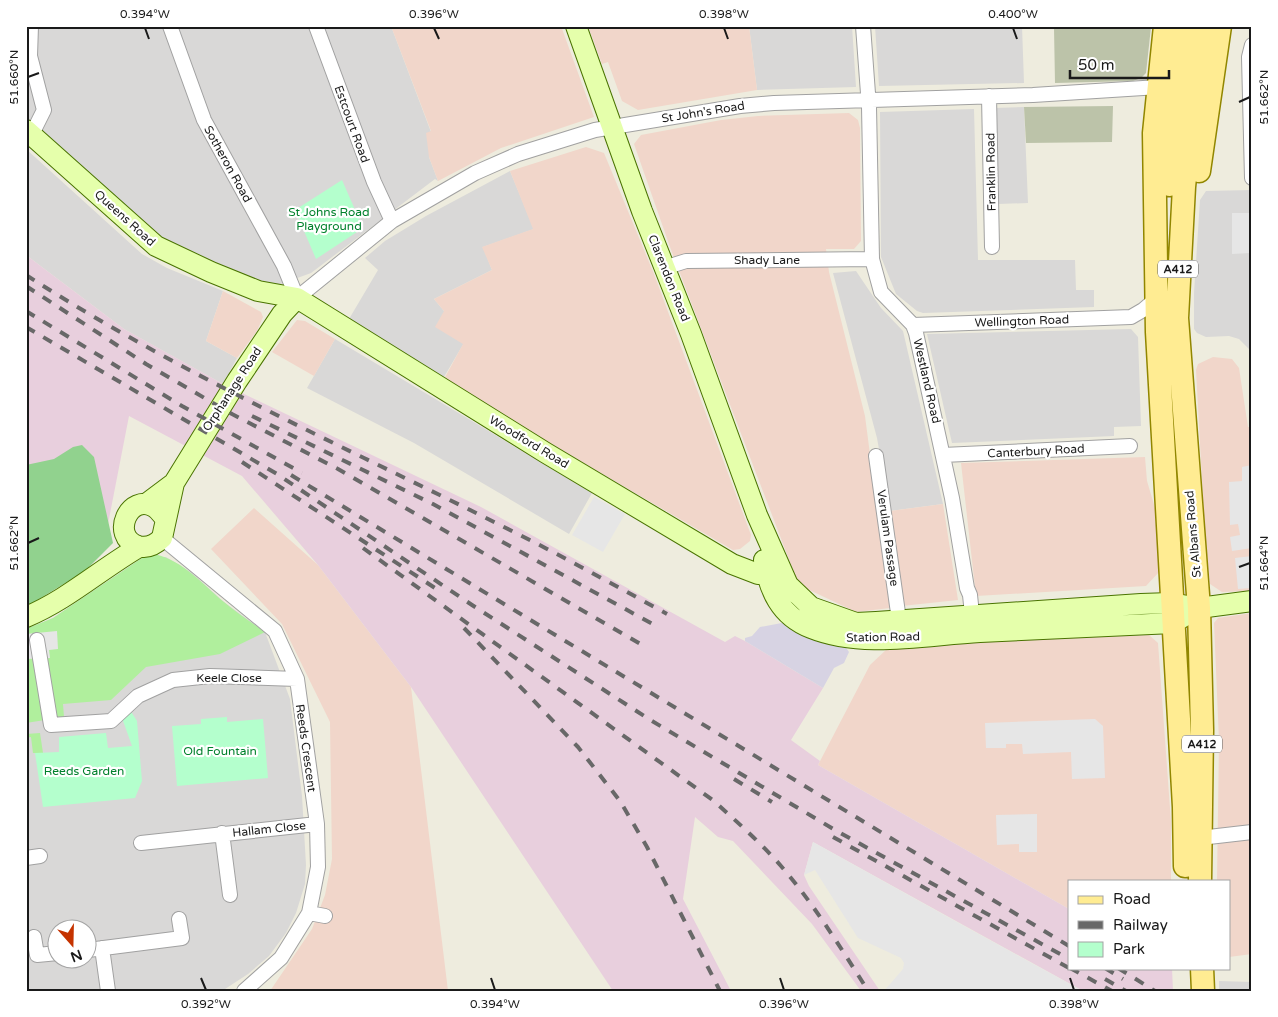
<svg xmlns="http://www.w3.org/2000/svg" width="1278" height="1017" font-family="'Varela Round',sans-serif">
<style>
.residential{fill:#d9d8d7;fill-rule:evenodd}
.commercial{fill:#f1d6ca}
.industrial{fill:#e8cfdd}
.construction{fill:#bcc3a9}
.grass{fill:#b0ef9d}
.forest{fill:#91d28e}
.park{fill:#b4ffcd}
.parking{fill:#e6e6e6}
.plaza{fill:#d7d3e3}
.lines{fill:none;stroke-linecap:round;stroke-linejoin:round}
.street-casing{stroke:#a1a1a1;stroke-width:16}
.secondary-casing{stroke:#497300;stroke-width:22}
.primary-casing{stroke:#918600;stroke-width:25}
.street{stroke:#fff;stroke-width:14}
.secondary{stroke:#e5ffab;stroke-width:20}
.primary{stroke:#ffec92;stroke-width:22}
.rail{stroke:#686868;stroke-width:4;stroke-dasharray:10 10;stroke-linecap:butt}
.ticks{fill:none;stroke:#1a1a1a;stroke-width:2}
.labels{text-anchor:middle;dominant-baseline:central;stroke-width:4.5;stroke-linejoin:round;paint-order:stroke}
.shield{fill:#fff;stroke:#5f5f5f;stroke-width:1}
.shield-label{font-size:11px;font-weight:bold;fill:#1a1a1a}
.street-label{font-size:12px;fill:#1a1a1a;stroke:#fff}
.park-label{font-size:12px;fill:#00812c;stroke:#fff}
.neatline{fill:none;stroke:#1a1a1a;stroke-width:2}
.ticks-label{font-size:12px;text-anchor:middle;fill:#1a1a1a}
</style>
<rect width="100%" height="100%" fill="#eeecde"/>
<path class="residential" d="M 26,26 L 391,26 L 431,132 L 429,157 L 438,181 L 435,179 L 311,273 L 270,288 L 182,252 L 123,213 L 26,121 Z
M 749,26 L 852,26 L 856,87 L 757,90 Z
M 875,26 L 1022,26 L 1024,83 L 879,86 Z
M 1024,107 L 1028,203 L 998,204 L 994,108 Z
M 974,109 L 978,260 L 1075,260 L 1076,290 L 1094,290 L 1094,307 L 923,313 L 917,311 L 896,294 L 881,257 L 880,112 Z
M 26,149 L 142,254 L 167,268 L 223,291 L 206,341 L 237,358 L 223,384 L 124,329 L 26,255 Z
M 510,171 L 534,229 L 483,247 L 492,270 L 434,299 L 444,311 L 464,343 L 444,377 L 349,319 L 378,270 L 365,258 L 385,241 L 426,216 Z
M 1252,190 L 1252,352 L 1239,339 L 1229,336 L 1206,337 L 1197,333 L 1194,329 L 1194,293 L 1200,200 L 1206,191 Z
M 856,271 L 881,308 L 903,331 L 943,504 L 890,511 L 877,438 L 833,273 Z
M 1131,329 L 1138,337 L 1141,426 L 1114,427 L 1114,436 L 952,443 L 927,334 Z
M 335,339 L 592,493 L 569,534 L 414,443 L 307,388 Z
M 166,557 L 192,573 L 224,602 L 265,632 L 290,699 L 302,796 L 306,865 L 305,884 L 296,913 L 286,933 L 269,956 L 248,974 L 222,991 L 26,991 L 26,629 L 53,618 L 142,558 ZM 58,930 L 88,930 L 88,960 L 58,960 Z
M 1219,981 L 1252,982 L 1252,991 L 1219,991 Z"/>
<path class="commercial" d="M 391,26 L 561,26 L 594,117 L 501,148 L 438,181 L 429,157 L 426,133 L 431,131 Z
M 588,26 L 749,26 L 757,90 L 638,110 L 622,101 L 608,62 L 602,64 Z
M 849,113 L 858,120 L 860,128 L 861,241 L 854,249 L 826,249 L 829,272 L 865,416 L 890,608 L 856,612 L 803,587 L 796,578 L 670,247 L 634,144 L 641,135 L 721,120 L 758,116 Z
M 586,147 L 604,153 L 654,274 L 751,535 L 750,541 L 740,549 L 733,550 L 443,381 L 463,344 L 435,327 L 444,311 L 434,299 L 492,270 L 482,247 L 533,229 L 510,171 Z
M 223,291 L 261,312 L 263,317 L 257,331 L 237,358 L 206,341 Z
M 297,320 L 305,321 L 335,339 L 314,376 L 272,352 Z
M 1213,357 L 1232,359 L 1239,368 L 1248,427 L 1252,427 L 1252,591 L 1222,592 L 1210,584 L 1205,535 L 1196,370 L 1198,364 Z
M 1145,457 L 1147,481 L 1155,508 L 1159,572 L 1146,586 L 976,596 L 961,463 Z
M 943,504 L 958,600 L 902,606 L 890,511 Z
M 254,508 L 318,565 L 411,687 L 448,991 L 270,991 L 312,929 L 325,895 L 332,859 L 330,722 L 282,624 L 211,549 Z
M 1252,613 L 1252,954 L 1229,957 L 1229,881 L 1217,881 L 1219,741 L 1214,623 L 1218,618 Z
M 1149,635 L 1158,643 L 1171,822 L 1171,881 L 1069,881 L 1069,909 L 818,765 L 870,665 L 887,649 L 981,641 Z"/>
<path class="industrial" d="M 26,255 L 124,329 L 223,384 L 481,507 L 725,642 L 735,636 L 745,641 L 823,688 L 791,740 L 820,761 L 818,765 L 1069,909 L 1069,968 L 1172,968 L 1173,991 L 1083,991 L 813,842 L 804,875 L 809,886 L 880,991 L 861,991 L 812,924 L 733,841 L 718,837 L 695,817 L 683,899 L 731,991 L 613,991 L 411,687 L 318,565 L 242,476 L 129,416 L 108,524 L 26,583 Z"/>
<path class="construction" d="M 1151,27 L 1146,73 L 1141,78 L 1133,81 L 1055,83 L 1054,28 Z
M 1113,106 L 1112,142 L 1026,143 L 1024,107 Z"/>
<path class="grass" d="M 155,554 C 185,562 201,583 224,602 C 237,613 251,622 265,632 L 220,654 L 146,667 L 111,700 L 63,704 L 64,717 L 26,723 L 26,629 L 53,618 L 142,558 Z
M 40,733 L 43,753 L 33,753 L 31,737 L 26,738 L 26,734 Z"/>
<path class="forest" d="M 82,445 L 94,457 L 113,543 L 85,571 L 26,607 L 26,465 L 54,459 L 73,447 Z"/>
<path class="park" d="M 342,180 L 363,228 L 316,259 L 295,210 Z
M 130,710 L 137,721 L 142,781 L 135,798 L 43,807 L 35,753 L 59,752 L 59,737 L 106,733 L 108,748 L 132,746 L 122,718 Z
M 227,717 L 227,722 L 263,719 L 268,778 L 177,786 L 172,726 L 201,724 L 201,719 Z"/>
<path class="parking" d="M 1232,213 L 1252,213 L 1252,251 L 1250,253 L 1232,254 Z
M 1252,465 L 1252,548 L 1232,551 L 1230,537 L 1240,535 L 1238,524 L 1230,525 L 1229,482 L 1242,481 L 1242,467 Z
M 594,497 L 625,514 L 603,552 L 572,535 Z
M 1252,556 L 1252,588 L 1238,589 L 1235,558 Z
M 57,631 L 58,649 L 49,650 L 50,658 L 26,659 L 26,634 Z
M 1095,719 L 1103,726 L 1105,778 L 1072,779 L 1071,752 L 1023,754 L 1022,744 L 1006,744 L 1006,748 L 986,748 L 985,723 Z
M 1037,814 L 1037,852 L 1019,852 L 1019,844 L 997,845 L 996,815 Z
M 813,842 L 975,932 L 1083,991 L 884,991 L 903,969 L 904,963 L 901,958 L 858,938 L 815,870 L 804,875 Z"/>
<path class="plaza" d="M 787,622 L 844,645 L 849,652 L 844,663 L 834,668 L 823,688 L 745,641 L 745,638 L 752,636 L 760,627 Z"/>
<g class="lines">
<g class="street-casing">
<path id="street" d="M 31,26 L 30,56 L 44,110 L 32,134
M 170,26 L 204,120 L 284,266 L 297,298 L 392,221 L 475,173 L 518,154 L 595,130 L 740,106 L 774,103 L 1033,95 L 1159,87
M 316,26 L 374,182 L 392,221
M 863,26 L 869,107 L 872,259 L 881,292 L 913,325 L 916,333 L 952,498 L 967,588 L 970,595 L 972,614
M 1252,45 L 1249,57 L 1252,178
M 989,96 L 992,247
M 664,268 L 686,261 L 872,259
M 913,325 L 1131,317 L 1143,310 L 1157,298
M 943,455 L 1130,446
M 876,456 L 899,620
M 162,538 L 275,631 L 297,679 L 317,824 L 318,867 L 309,913 L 281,958 L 244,991
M 37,640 L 51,725 L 111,721 L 138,696 L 173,680 L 210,676 L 297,679
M 222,833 L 230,895
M 1200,838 L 1252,832
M 141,843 L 317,824
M 26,858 L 40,856
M 309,913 L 325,916
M 34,937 L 37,955 L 58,953
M 102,948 L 108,991
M 88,950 L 182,938 L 179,919"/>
</g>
<g class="secondary-casing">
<path id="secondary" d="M 576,26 L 642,211 L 691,334 L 757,515 L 788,585 L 811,607 L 856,623 L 876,622 L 1141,604 L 1171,603 L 1199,608 L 1252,601
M 26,130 L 156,246 L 211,272 L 258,291 L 297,298 L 546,453 L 732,564 L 758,574 L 766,573
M 146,504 L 174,483 L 237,381 L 282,314 L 297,298
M 165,518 C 162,515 158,509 154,507 C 130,492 109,536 138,546 C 148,549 156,544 162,538 L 174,483
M 764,560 C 769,590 780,616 811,628 C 863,649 925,635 980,632 C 1044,629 1108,626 1173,623 L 1188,614
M 26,617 C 67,600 101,569 139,547"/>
</g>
<g class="primary-casing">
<path id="primary" d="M 1165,26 L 1154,133 L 1157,332 L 1184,807 L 1185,866
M 1200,26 L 1184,187 L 1177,318 L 1199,608 L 1202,730 L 1200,881
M 1199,171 L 1220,26
M 1170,185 L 1172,141 L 1183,26
M 1202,968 L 1203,991"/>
</g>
<use href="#street" class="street"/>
<use href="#secondary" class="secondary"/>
<use href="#primary" class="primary"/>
<path class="rail" d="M 26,275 C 181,375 350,449 514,532 C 566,558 616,586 667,614
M 26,286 L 146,364 L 232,414 L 338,469 L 644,646
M 26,311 L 182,406 L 302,473
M 26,327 L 277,474 L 472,605 L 652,721 L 835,830 L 1069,959
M 252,416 L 433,504 L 660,628
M 242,462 L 435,588
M 291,475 L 1069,946
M 363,548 L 714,801 C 737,822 760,842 781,866 C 814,904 840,947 867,989
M 464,628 L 578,747 L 620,801 L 647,847 L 720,991
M 734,779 L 772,802
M 833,837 L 1069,968
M 1070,968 L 1112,991
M 1105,968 L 1123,979
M 1118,968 L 1155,991
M 1105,979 L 1126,991"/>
</g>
<path class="ticks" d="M 145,28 L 149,39M 434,28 L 439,39M 724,28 L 728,39M 1013,28 L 1017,39M 28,77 L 39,73M 1239,102 L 1250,97M 28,543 L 39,538M 1239,567 L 1250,563M 201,978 L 206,990M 491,978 L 495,990M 780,978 L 784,990M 1070,978 L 1074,990"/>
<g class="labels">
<g class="shield">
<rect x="1158" y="260.5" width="40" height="17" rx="4"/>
<rect x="1182" y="735.5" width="40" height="17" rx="4"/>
</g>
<g class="shield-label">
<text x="1178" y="269">A412</text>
<text x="1202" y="744">A412</text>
</g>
<g class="street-label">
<text transform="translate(703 112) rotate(-9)">St John's Road</text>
<text transform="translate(352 124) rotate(70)">Estcourt Road</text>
<text transform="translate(228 164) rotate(61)">Sotheron Road</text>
<text transform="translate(991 172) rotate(-91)">Franklin Road</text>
<text transform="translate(125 218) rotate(42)">Queens Road</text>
<text x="767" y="260">Shady Lane</text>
<text transform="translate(669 278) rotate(68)">Clarendon Road</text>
<text transform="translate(1022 321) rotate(-2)">Wellington Road</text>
<text transform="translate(927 381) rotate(77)">Westland Road</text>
<text transform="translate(232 389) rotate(-57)">Orphanage Road</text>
<text transform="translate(529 442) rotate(31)">Woodford Road</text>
<text transform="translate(1036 451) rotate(-3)">Canterbury Road</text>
<text transform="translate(1193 534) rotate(-95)">St Albans Road</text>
<text transform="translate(888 538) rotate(82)">Verulam Passage</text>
<text transform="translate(883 637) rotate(-1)">Station Road</text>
<text x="229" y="678">Keele Close</text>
<text transform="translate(306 748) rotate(82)">Reeds Crescent</text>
<text transform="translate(269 829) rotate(-6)">Hallam Close</text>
</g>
<g class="park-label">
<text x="329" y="212">St Johns Road<tspan x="329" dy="14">Playground</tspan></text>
<text x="220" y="751">Old Fountain</text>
<text x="84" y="771">Reeds Garden</text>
</g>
</g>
<rect width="1278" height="1017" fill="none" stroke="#ffffff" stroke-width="55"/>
<rect x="1068" y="880" width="162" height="90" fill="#ffffff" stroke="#a3a3a3"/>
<rect x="1078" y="896" width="25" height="8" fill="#ffec92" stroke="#a3a3a3"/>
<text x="1113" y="904" font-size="15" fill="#1a1a1a">Road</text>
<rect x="1078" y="921" width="25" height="8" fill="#686868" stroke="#a3a3a3"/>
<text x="1113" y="930" font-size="15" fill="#1a1a1a">Railway</text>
<rect x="1078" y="942" width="25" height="15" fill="#b4ffcd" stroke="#a3a3a3"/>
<text x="1113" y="954" font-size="15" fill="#1a1a1a">Park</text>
<g transform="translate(72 944) rotate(160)"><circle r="24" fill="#ffffff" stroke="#a3a3a3"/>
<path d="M0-4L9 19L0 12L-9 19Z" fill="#c53300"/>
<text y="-8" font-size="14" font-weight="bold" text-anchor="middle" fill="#1a1a1a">N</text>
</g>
<path d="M1070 70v8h99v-8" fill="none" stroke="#1a1a1a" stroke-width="2.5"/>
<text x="1078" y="70" font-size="15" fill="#1a1a1a" stroke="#ffffff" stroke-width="4" paint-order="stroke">50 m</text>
<rect x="28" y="28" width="1222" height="962" class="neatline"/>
<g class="ticks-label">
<text x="145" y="18">0.394°W</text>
<text x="434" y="18">0.396°W</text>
<text x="724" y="18">0.398°W</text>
<text x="1013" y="18">0.400°W</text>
<text transform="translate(14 77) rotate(-90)" y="4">51.660°N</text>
<text transform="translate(1264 97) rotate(-90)" y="4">51.662°N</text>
<text transform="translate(14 543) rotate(-90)" y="4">51.662°N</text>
<text transform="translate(1264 563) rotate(-90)" y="4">51.664°N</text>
<text x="206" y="1008">0.392°W</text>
<text x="495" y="1008">0.394°W</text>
<text x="784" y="1008">0.396°W</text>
<text x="1074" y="1008">0.398°W</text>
</g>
</svg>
